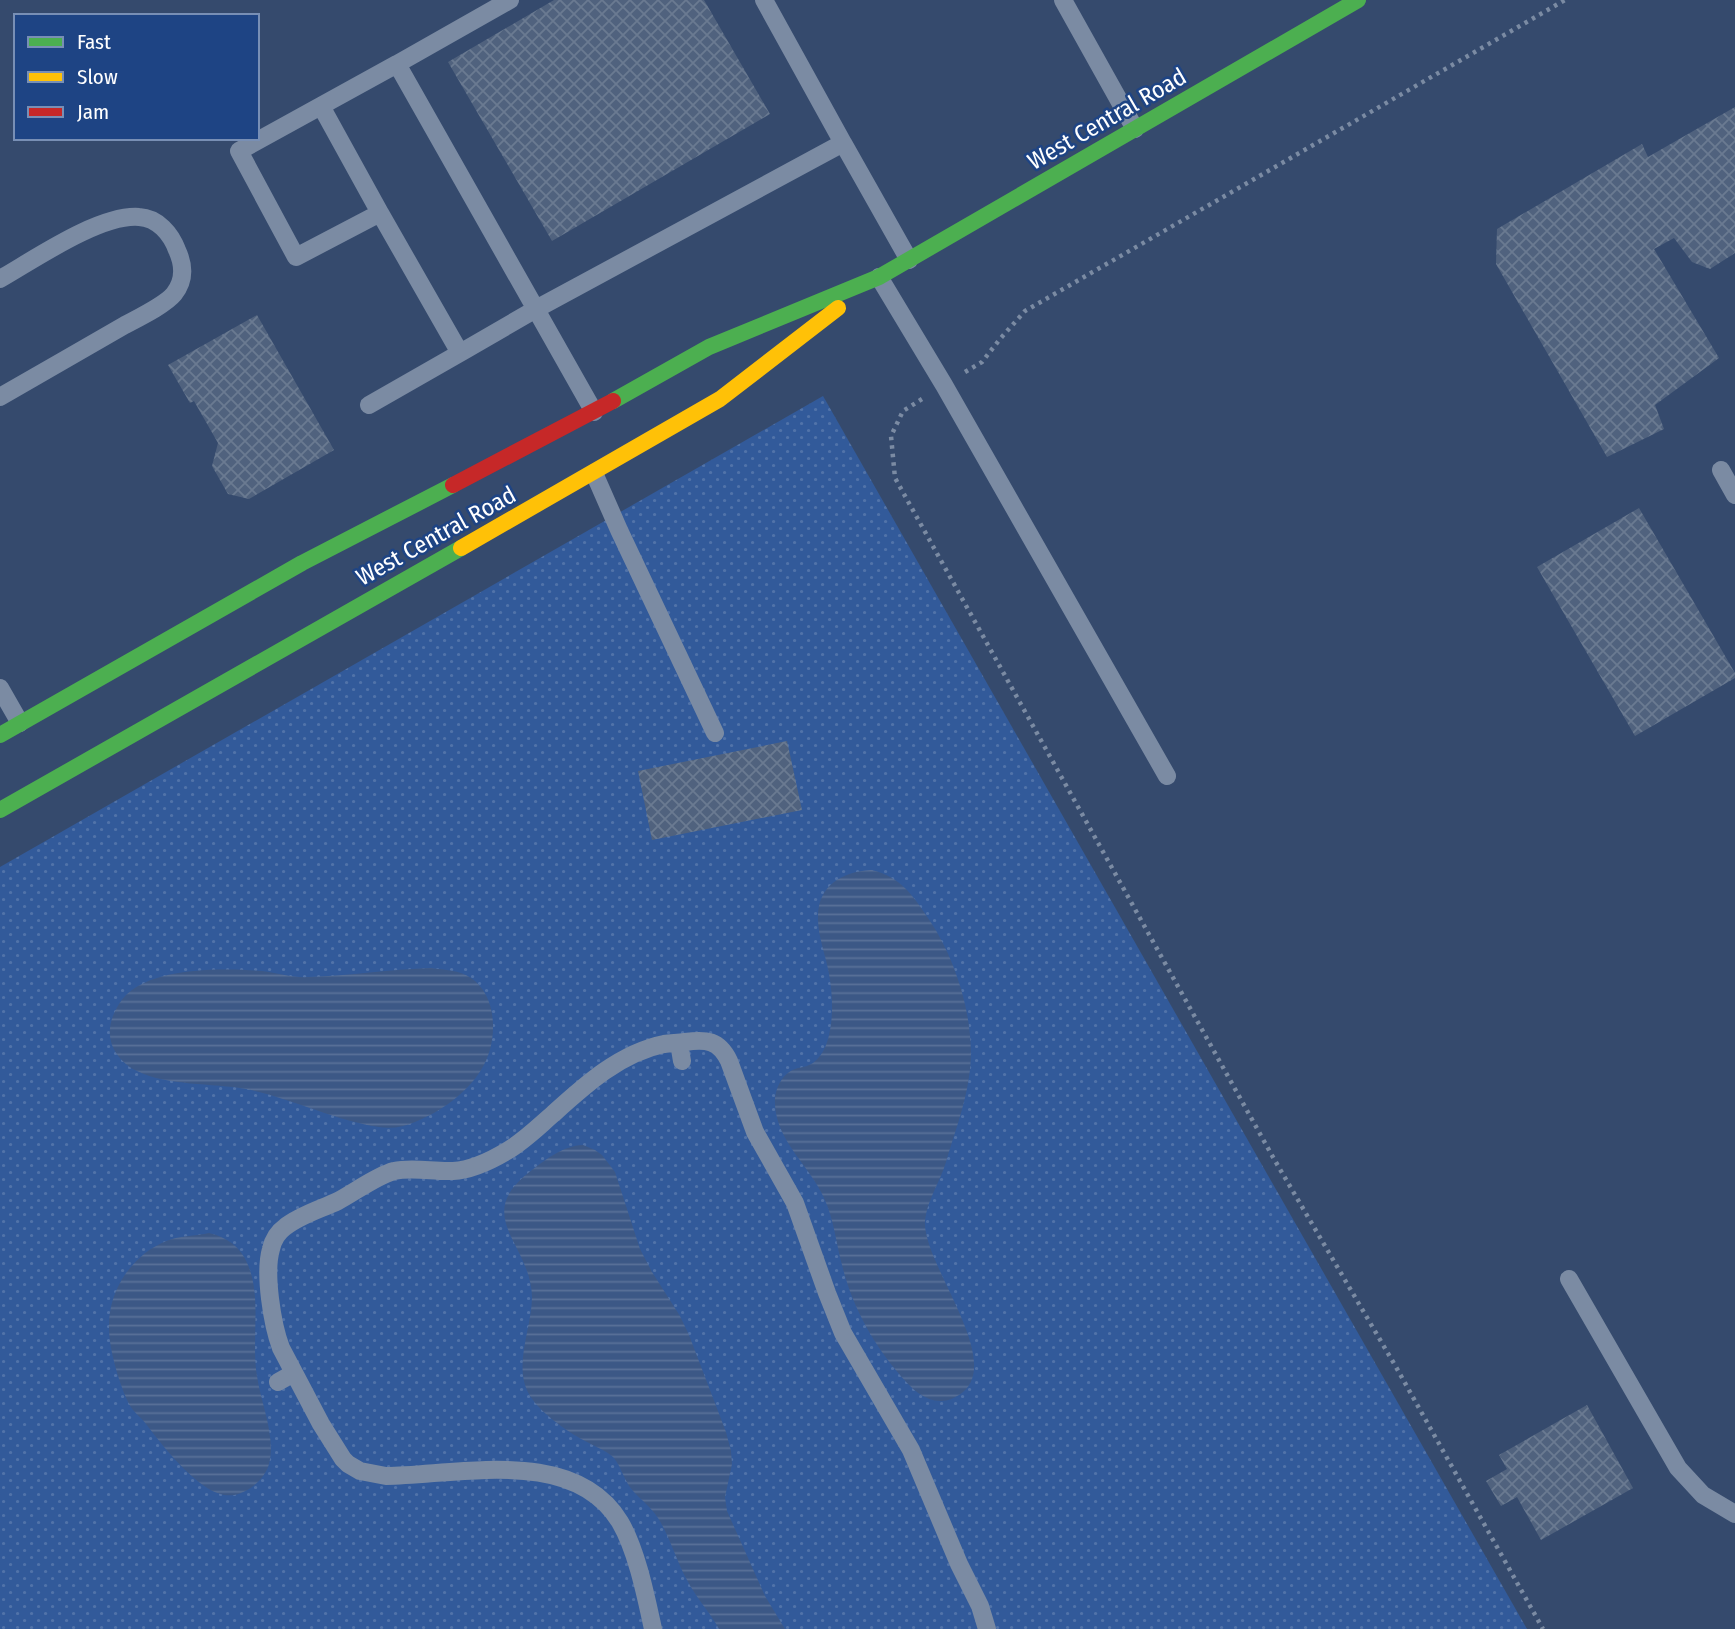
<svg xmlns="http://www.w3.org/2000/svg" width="1735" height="1629" font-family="'Fira Sans Condensed',sans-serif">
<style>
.grass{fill:url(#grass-dots)}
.water{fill:url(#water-rules)}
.building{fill:url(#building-cross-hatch)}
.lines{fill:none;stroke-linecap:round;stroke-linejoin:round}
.path{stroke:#7b8ba3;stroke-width:4.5;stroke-dasharray:3.5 5;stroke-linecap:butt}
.lane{stroke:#7b8ba3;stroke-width:18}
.fast{stroke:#4caf50;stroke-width:16}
.slow{stroke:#ffc107;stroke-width:16}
.jam{stroke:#c62828;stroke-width:16}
.labels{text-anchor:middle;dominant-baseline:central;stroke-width:5;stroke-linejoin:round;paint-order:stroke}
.street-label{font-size:24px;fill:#fff;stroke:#1e4484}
</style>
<defs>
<pattern id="grass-dots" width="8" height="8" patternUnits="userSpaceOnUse" patternTransform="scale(1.75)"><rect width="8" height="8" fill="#325a9a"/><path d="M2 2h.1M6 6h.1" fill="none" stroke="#5173a9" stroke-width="1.8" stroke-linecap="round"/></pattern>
<pattern id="water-rules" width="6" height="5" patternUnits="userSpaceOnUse" patternTransform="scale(1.75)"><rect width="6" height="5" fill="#3c5886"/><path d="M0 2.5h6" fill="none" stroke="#597198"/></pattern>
<pattern id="building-cross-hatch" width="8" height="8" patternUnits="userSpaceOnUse" patternTransform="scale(1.75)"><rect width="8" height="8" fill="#50627e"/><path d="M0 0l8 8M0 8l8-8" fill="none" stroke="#6a7a91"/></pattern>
</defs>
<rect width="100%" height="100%" fill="#354a6d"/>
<path class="grass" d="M 823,396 L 1527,1629 L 0,1629 L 0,867 Z"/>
<path class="water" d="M 871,870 C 901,876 914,897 930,921 C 958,963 977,1027 969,1077 C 965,1106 954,1134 946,1162 C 940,1182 927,1200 925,1221 C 922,1264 1008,1364 959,1395 C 954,1398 948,1401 941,1401 C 924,1401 911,1388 900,1375 C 873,1344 852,1306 842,1265 C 836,1243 834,1219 824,1198 C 810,1166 777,1142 775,1105 C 774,1091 781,1074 795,1069 C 801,1067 807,1067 813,1063 C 825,1054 829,1039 831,1024 C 833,1009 832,990 829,974 C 826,956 818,937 818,919 C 817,886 841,872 871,870 Z
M 431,968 C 445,970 459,970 471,978 C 499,997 498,1044 481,1070 C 467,1093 440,1112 415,1122 C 404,1127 391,1129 379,1127 C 333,1120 291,1098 246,1089 C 213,1083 166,1086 137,1071 C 126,1066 116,1056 112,1045 C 107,1030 111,1017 119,1004 C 142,966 222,968 262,971 C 278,973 293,978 309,977 C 350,976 390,969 431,968 Z
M 583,1145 L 595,1150 L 602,1155 L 615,1172 L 640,1249 L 652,1272 L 680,1316 L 689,1335 L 726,1432 L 731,1451 L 732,1464 L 725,1497 L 727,1511 L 765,1596 L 785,1629 L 719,1629 C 710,1612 696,1598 687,1580 C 676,1560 670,1537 658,1518 C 651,1507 641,1500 633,1491 C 624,1481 622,1468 614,1458 C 608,1451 587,1443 578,1437 C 564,1429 542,1413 533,1400 C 510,1371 532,1330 532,1297 C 531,1243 470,1216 532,1170 C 548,1158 563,1146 583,1145 Z
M 209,1233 C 227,1237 241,1247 248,1265 C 262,1298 251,1340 257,1376 C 261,1404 276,1436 269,1464 C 265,1479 249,1492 234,1495 C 215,1498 197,1481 184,1469 C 170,1455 158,1440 146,1424 C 141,1417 133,1412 129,1404 C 125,1396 122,1388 119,1379 C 107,1341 102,1308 126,1273 C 135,1262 145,1251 158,1245 C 176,1235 190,1237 209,1233 Z"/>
<path class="building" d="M 554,0 L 704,0 L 770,114 L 552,241 L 448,62 Z
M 1735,107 L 1735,253 L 1710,269 L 1692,262 L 1674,238 L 1654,249 L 1719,358 L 1655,405 L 1664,429 L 1607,457 L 1496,264 L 1497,229 L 1642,144 L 1648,157 Z
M 257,315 L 334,450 L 249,499 L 228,494 L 212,466 L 218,443 L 194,401 L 190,403 L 168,365 Z
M 1639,508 L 1735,673 L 1735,678 L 1635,736 L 1537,567 Z
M 787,741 L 802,810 L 652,840 L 638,771 Z
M 1587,1405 L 1633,1488 L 1541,1540 L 1517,1497 L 1501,1506 L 1486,1481 L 1507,1469 L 1499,1455 Z"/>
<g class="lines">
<path class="path" d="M 965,372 L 982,362 L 1000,339 L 1025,311 L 1565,0
M 922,399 L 903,411 L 891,436 L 895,478 L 1274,1159 L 1396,1367 L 1543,1629"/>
<path class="lane" d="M 764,0 L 843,143
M 1063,0 L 1135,129
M 397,64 L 510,0
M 321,106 L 380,213 L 296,257 L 239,151 L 397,64 L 594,412
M 380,213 L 460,353 L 536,309 L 843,143 L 909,260
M 879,277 L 944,385 L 1167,776
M 0,279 C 35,259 100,214 139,217 C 158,218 171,234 177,250 C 184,265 185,280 174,294 C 165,305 138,318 125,325 C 83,349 42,373 0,397
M 369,405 L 460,353
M 1721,470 L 1735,495
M 594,473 L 619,530 L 715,733
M 0,688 L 20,723
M 679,1043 L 682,1061
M 1569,1279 L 1678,1468 L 1703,1495 L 1735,1514
M 278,1382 L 294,1373
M 653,1629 C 646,1597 637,1551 620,1522 C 574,1446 459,1475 386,1476 L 360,1471 L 348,1464 L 343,1459 L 321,1424 L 281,1348 C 272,1324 264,1273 271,1249 C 273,1240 278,1232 285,1227 C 300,1215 321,1209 338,1201 C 355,1192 376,1176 394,1171 C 413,1167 434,1172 453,1171 C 471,1170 492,1160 507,1151 C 524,1141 538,1127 553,1114 C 585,1085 620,1053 664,1044 C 671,1043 678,1043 685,1042 C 706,1039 719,1040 729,1061 L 755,1132 L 795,1203 L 827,1293 L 843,1333 L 911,1450 L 959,1564 L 980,1606 L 987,1629"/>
<path class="fast" d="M 613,401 L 709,347 L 879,277 L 1358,0
M 0,735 L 302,563 L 453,485
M 0,810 L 461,548"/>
<path class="slow" d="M 461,548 L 720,399 L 838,308"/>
<path class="jam" d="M 453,485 L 613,401"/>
</g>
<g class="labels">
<g class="street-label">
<text transform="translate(1107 119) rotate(-30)">West Central Road</text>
<text transform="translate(436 536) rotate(-29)">West Central Road</text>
</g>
</g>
<rect x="14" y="14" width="245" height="126" fill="#1e4484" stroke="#788fb5" stroke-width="2"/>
<rect x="28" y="37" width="35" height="10" fill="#4caf50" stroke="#788fb5" stroke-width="2"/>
<text x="77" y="49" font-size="21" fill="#ffffff">Fast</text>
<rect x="28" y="72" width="35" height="10" fill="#ffc107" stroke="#788fb5" stroke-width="2"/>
<text x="77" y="84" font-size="21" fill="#ffffff">Slow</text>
<rect x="28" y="107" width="35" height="10" fill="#c62828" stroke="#788fb5" stroke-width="2"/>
<text x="77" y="119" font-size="21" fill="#ffffff">Jam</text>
</svg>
